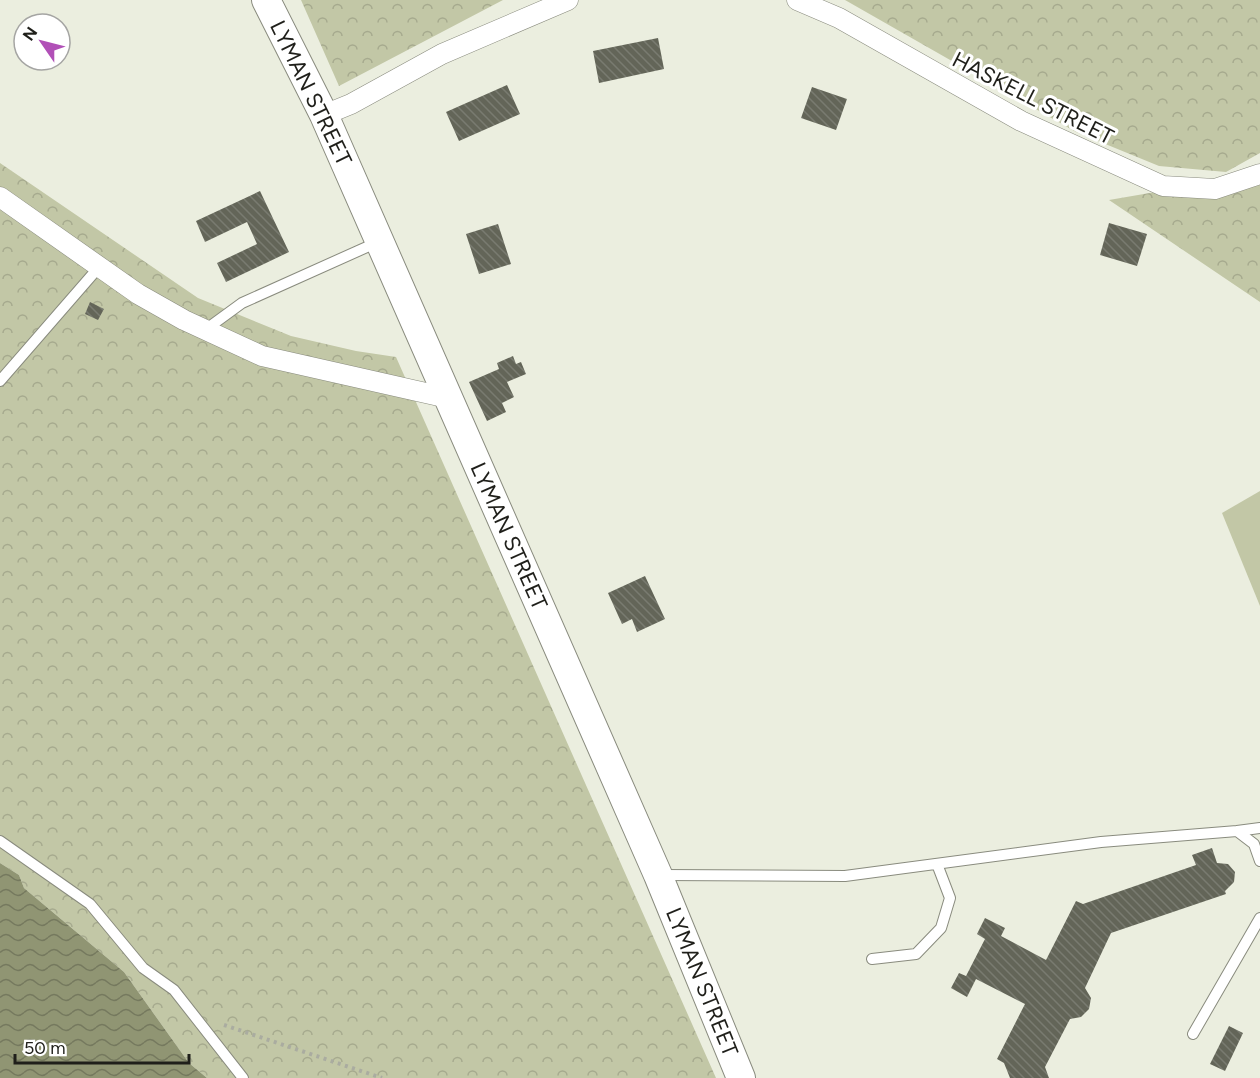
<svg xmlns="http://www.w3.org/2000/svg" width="1260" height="1078" font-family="Figtree,sans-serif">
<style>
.grass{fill:#c2c7a6}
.park{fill:url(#park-crowns)}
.water{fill:url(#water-waves)}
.building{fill:url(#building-back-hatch)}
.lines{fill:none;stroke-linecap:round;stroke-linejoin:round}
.lane-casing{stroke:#898b7e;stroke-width:12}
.street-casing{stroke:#898b7e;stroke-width:21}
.secondary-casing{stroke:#898b7e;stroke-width:30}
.path{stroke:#aaaca0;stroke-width:4;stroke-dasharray:3 4.5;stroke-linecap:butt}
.lane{stroke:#fff;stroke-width:10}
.street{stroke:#fff;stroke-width:20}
.secondary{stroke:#fff;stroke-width:28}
.labels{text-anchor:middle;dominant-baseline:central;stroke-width:6;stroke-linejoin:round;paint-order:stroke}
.street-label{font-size:22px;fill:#1f1f1a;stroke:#fff}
</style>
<defs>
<pattern id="park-crowns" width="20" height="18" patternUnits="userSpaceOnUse" patternTransform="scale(1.5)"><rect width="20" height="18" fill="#c2c7a6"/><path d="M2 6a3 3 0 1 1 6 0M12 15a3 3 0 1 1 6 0" fill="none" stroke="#a6aa8e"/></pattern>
<pattern id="water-waves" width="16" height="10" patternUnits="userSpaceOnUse" patternTransform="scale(1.5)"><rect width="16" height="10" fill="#909573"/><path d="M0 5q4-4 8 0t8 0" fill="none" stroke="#75795e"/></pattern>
<pattern id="building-back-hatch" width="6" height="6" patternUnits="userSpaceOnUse" patternTransform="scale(1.5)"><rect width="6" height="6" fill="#636558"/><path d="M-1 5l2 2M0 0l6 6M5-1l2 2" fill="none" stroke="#797b70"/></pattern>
</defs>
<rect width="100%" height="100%" fill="#ebeedf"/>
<path class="grass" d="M 1260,491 L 1260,606 L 1222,513 Z"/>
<path class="park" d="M 301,0 L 503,0 L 339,86 Z
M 845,0 L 1260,0 L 1260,153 L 1226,172 L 1159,166 L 1076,132 Z
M 0,163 L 198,298 L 291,336 L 356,351 L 396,357 L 716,1078 L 207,1078 L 189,1063 L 124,972 L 24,888 L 19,875 L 0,863 Z
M 1260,174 L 1260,302 L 1109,200 Z"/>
<path class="water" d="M 0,863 L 19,875 L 24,888 L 124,972 L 189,1063 L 207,1078 L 0,1078 Z"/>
<path class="building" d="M 658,38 L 664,69 L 599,83 L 593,51 Z
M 507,85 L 520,114 L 459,141 L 446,112 Z
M 812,87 L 847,99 L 836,130 L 801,118 Z
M 260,191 L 289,252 L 226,282 L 217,263 L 257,244 L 247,222 L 205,242 L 196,221 Z
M 1109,223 L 1147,234 L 1137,266 L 1100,255 Z
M 498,224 L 511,264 L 479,274 L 466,234 Z
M 90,302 L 104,309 L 98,320 L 85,314 Z
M 513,356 L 516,364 L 521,362 L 526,374 L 507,382 L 514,397 L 502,403 L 506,412 L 487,421 L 469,382 L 499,369 L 497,363 Z
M 645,576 L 665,619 L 637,632 L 632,619 L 622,624 L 608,593 Z
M 1212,848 L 1217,863 L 1228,864 L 1235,872 L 1234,882 L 1225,891 L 1226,894 L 1111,933 L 1085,988 L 1091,998 L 1089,1009 L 1081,1017 L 1070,1019 L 1045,1067 L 1049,1078 L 1010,1078 L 1004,1063 L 997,1059 L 1025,1004 L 976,979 L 967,997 L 951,988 L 959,973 L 966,976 L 985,939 L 977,934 L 985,918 L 1005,928 L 1001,936 L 1046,960 L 1076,901 L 1083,904 L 1196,865 L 1192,855 Z
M 1229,1026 L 1243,1033 L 1225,1071 L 1210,1064 Z"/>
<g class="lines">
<g class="lane-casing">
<path id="lane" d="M 205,330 L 242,303 L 378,242
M 0,381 L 99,267
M 1237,831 L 1260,828
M 0,841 L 90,904 L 143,968 L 174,990 L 243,1078
M 661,875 L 845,876 L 1101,842 L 1237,831 L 1254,844 L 1260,861
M 872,959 L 916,954 L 941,928 L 950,898 L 937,864
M 1193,1034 L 1260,918"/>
</g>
<g class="street-casing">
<path id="street" d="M 797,0 L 839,18 L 1021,121 L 1163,186 L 1215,189 L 1260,174
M 324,115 L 351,104 L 442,54 L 568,0
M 0,197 L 138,294 L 184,320 L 262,356 L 448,398"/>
</g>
<g class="secondary-casing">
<path id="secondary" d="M 266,0 L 324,115 L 658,875 L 741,1078"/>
</g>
<path class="path" d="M 224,1025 L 382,1078"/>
<use href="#lane" class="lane"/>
<use href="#street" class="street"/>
<use href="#secondary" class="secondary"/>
</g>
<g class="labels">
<g class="street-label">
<text transform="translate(311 93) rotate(64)">LYMAN STREET</text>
<text transform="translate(1033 98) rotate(27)">HASKELL STREET</text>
<text transform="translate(509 536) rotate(66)">LYMAN STREET</text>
<text transform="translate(702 982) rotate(68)">LYMAN STREET</text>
</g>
</g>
<g transform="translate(42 42) rotate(305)"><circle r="28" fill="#ffffff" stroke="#a5a5a3" stroke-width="1.5"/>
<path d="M0-4.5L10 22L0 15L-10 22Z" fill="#b150b7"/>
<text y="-9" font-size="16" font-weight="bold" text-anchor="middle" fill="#1f1f1a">N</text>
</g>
<path d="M15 1054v9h174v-9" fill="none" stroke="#1f1f1a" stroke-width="3"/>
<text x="24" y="1054" font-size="18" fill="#1f1f1a" stroke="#ffffff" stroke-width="4.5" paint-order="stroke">50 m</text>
</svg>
